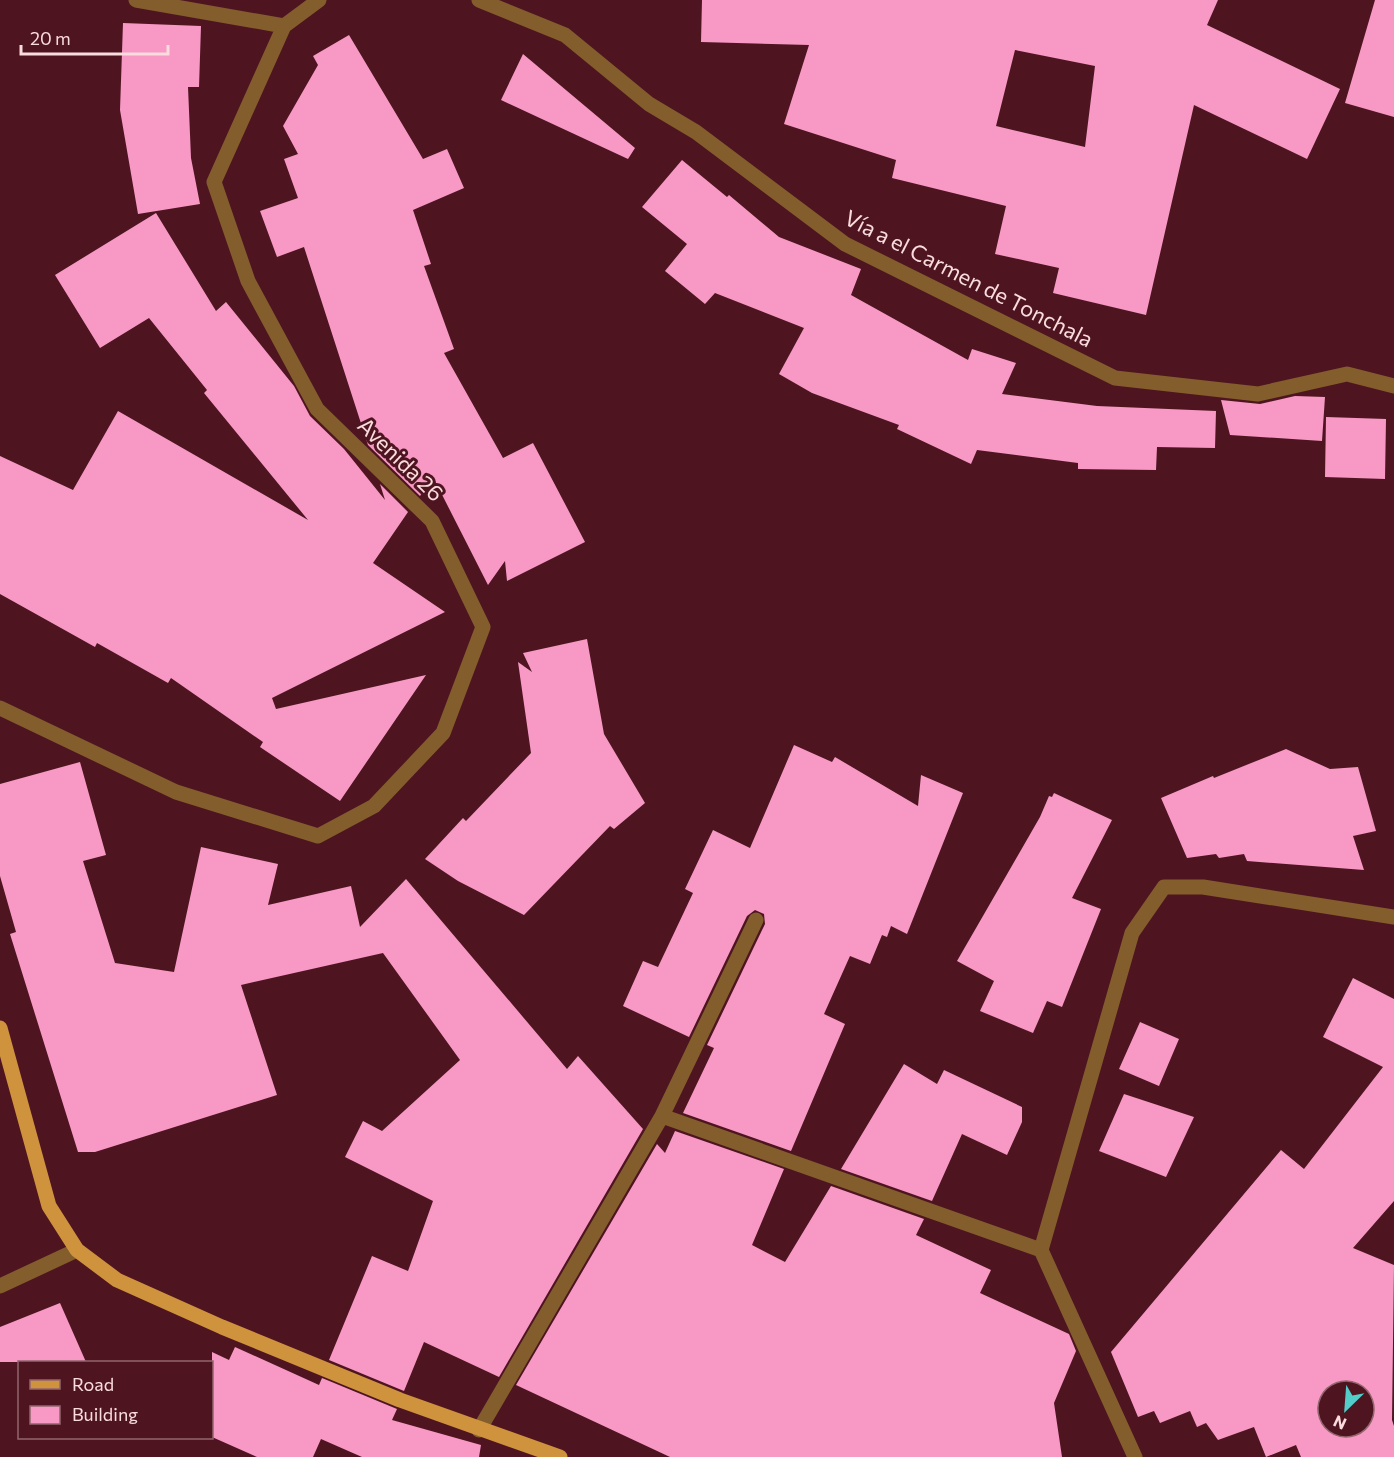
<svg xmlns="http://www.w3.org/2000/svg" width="1394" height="1457" font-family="Commissioner,sans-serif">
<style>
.building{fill:#f799c4;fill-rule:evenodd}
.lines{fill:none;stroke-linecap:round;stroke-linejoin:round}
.minor{stroke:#835e2c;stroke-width:15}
.major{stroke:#cf923d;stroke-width:15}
.labels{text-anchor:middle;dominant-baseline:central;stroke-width:6;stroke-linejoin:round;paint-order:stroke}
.street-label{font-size:22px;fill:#fadcde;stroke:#4e1521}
</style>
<rect width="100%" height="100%" fill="#4e1521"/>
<path class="building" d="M 702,0 L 1218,0 L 1207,25 L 1340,89 L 1307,159 L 1194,105 L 1146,315 L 1053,293 L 1059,268 L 995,254 L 1006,206 L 892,178 L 896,160 L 784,124 L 809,45 L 701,42 ZM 1015,50 L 1095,66 L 1085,147 L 996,126 Z
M 1375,0 L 1394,0 L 1394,117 L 1345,103 Z
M 123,23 L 201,26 L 199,87 L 188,87 L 191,158 L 200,204 L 138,214 L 120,110 Z
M 349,35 L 423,159 L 447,149 L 464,188 L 413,210 L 431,264 L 424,266 L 454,349 L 444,353 L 503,458 L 533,443 L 585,542 L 507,581 L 505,561 L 488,585 L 433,477 L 420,496 L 368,445 L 304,247 L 277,257 L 260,211 L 298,198 L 284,159 L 298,154 L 283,126 L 318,65 L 313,56 Z
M 523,54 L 635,148 L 628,159 L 501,100 Z
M 682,160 L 727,197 L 729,195 L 779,237 L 861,269 L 851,295 L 968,360 L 972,349 L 1016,363 L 1002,394 L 1097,406 L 1216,411 L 1215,448 L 1157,447 L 1156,470 L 1078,469 L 1078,463 L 977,450 L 971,464 L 897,429 L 899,425 L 812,393 L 779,374 L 804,328 L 715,293 L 705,304 L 665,271 L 687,244 L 642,207 Z
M 156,213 L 216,311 L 226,302 L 294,386 L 310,416 L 344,449 L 385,500 L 380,484 L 408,512 L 373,563 L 445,612 L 272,698 L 276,709 L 426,675 L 340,801 L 260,747 L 263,742 L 171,678 L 168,683 L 97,643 L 95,647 L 0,594 L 0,456 L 73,490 L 118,411 L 308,520 L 204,393 L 207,390 L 149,318 L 100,348 L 55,275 Z
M 1295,396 L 1325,397 L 1322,441 L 1230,435 L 1221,400 L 1260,404 Z
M 1326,417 L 1386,419 L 1385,479 L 1325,477 Z
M 587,639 L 604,734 L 645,803 L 614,829 L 610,826 L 524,915 L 458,881 L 425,859 L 463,818 L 466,821 L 531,753 L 518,662 L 532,672 L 523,653 Z
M 794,745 L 832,762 L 835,757 L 918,806 L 921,775 L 963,793 L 907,934 L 891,926 L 887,937 L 882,935 L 870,964 L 850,956 L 824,1014 L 845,1024 L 791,1151 L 683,1113 L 714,1048 L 707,1045 L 765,924 L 764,914 L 755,910 L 747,916 L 689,1037 L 623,1006 L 643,961 L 658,967 L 693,893 L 685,889 L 713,830 L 750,848 Z
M 1286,749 L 1330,769 L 1358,767 L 1376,831 L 1353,836 L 1364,870 L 1247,861 L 1244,854 L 1219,858 L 1216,854 L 1187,858 L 1161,798 L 1213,776 L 1214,778 Z
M 80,762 L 106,855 L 83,861 L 115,963 L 174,972 L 201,847 L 278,864 L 268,905 L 351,886 L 360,927 L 406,879 L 567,1069 L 578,1056 L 643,1129 L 499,1377 L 424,1342 L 404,1391 L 329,1360 L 372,1256 L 408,1271 L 433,1201 L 345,1157 L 363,1121 L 382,1131 L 460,1060 L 383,953 L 241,985 L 277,1095 L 95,1152 L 78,1152 L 10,934 L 16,932 L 0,876 L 0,784 Z
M 1054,793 L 1112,820 L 1072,898 L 1101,909 L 1062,1007 L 1047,1001 L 1033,1033 L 980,1011 L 994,981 L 957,961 L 1040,817 L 1049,796 L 1052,797 Z
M 1353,978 L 1394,999 L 1394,1201 L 1353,1248 L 1394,1265 L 1392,1420 L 1394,1426 L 1394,1457 L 1301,1457 L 1296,1445 L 1266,1457 L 1254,1427 L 1218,1440 L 1206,1423 L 1197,1427 L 1190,1411 L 1160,1423 L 1154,1411 L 1138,1417 L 1111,1352 L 1281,1150 L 1304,1169 L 1383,1067 L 1323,1037 ZM 1328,1391 L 1364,1391 L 1364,1427 L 1328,1427 Z
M 1140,1022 L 1179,1039 L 1159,1086 L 1119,1069 Z
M 904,1064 L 937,1084 L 944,1070 L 1022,1107 L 1022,1122 L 1007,1155 L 962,1134 L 932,1201 L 841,1169 Z
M 1124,1094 L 1194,1117 L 1166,1177 L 1099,1151 Z
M 675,1131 L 784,1169 L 752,1245 L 785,1262 L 831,1186 L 924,1219 L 916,1235 L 991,1270 L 980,1293 L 1069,1334 L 1076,1351 L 1054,1403 L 1062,1457 L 670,1457 L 516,1385 L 657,1144 L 665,1153 Z
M 60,1303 L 86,1362 L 0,1362 L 0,1327 Z
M 235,1347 L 319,1385 L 322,1378 L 397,1409 L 392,1420 L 481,1445 L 479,1457 L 362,1457 L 321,1439 L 313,1457 L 257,1457 L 212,1437 L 212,1352 L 229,1360 Z"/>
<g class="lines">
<path class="minor" d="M 136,0 L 284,26
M 479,0 L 565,35 L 649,104 L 696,132 L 845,244 L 1115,378 L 1258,394 L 1347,374 L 1394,386
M 0,708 L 176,792 L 318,836 L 374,806 L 443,733 L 483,627 L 432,521 L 317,409 L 248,281 L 214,182 L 284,26 L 319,0
M 662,1116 L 1041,1250 L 1135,1457
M 1041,1250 L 1132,933 L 1164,887 L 1203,887 L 1394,917
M 0,1286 L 77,1250
M 479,1430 L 662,1116 L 756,920"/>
<path class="major" d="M 0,1028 L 49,1206 L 77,1250 L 117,1280 L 222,1327 L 400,1400 L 560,1457"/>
</g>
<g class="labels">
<g class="street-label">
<text transform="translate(969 278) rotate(27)">Vía a el Carmen de Tonchala</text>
<text transform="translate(401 459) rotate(44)">Avenida 26</text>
</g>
</g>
<rect x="18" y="1361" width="195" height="78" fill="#4e1521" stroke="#93656d" stroke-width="1.5"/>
<rect x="30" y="1380" width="30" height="9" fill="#cf923d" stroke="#93656d" stroke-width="1.5"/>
<text x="72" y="1391" font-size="18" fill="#fadcde">Road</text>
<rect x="30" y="1406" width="30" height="18" fill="#f799c4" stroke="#93656d" stroke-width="1.5"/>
<text x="72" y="1421" font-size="18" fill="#fadcde">Building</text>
<g transform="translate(1346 1409) rotate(205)"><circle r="28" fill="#4e1521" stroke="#93656d" stroke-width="1.5"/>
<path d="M0-4.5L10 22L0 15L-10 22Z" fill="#53cdc9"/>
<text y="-9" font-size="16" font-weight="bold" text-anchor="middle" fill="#fadcde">N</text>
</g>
<path d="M21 45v9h147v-9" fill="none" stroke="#fadcde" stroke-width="3"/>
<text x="30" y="45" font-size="18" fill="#fadcde" stroke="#4e1521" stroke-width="4.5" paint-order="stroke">20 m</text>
</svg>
